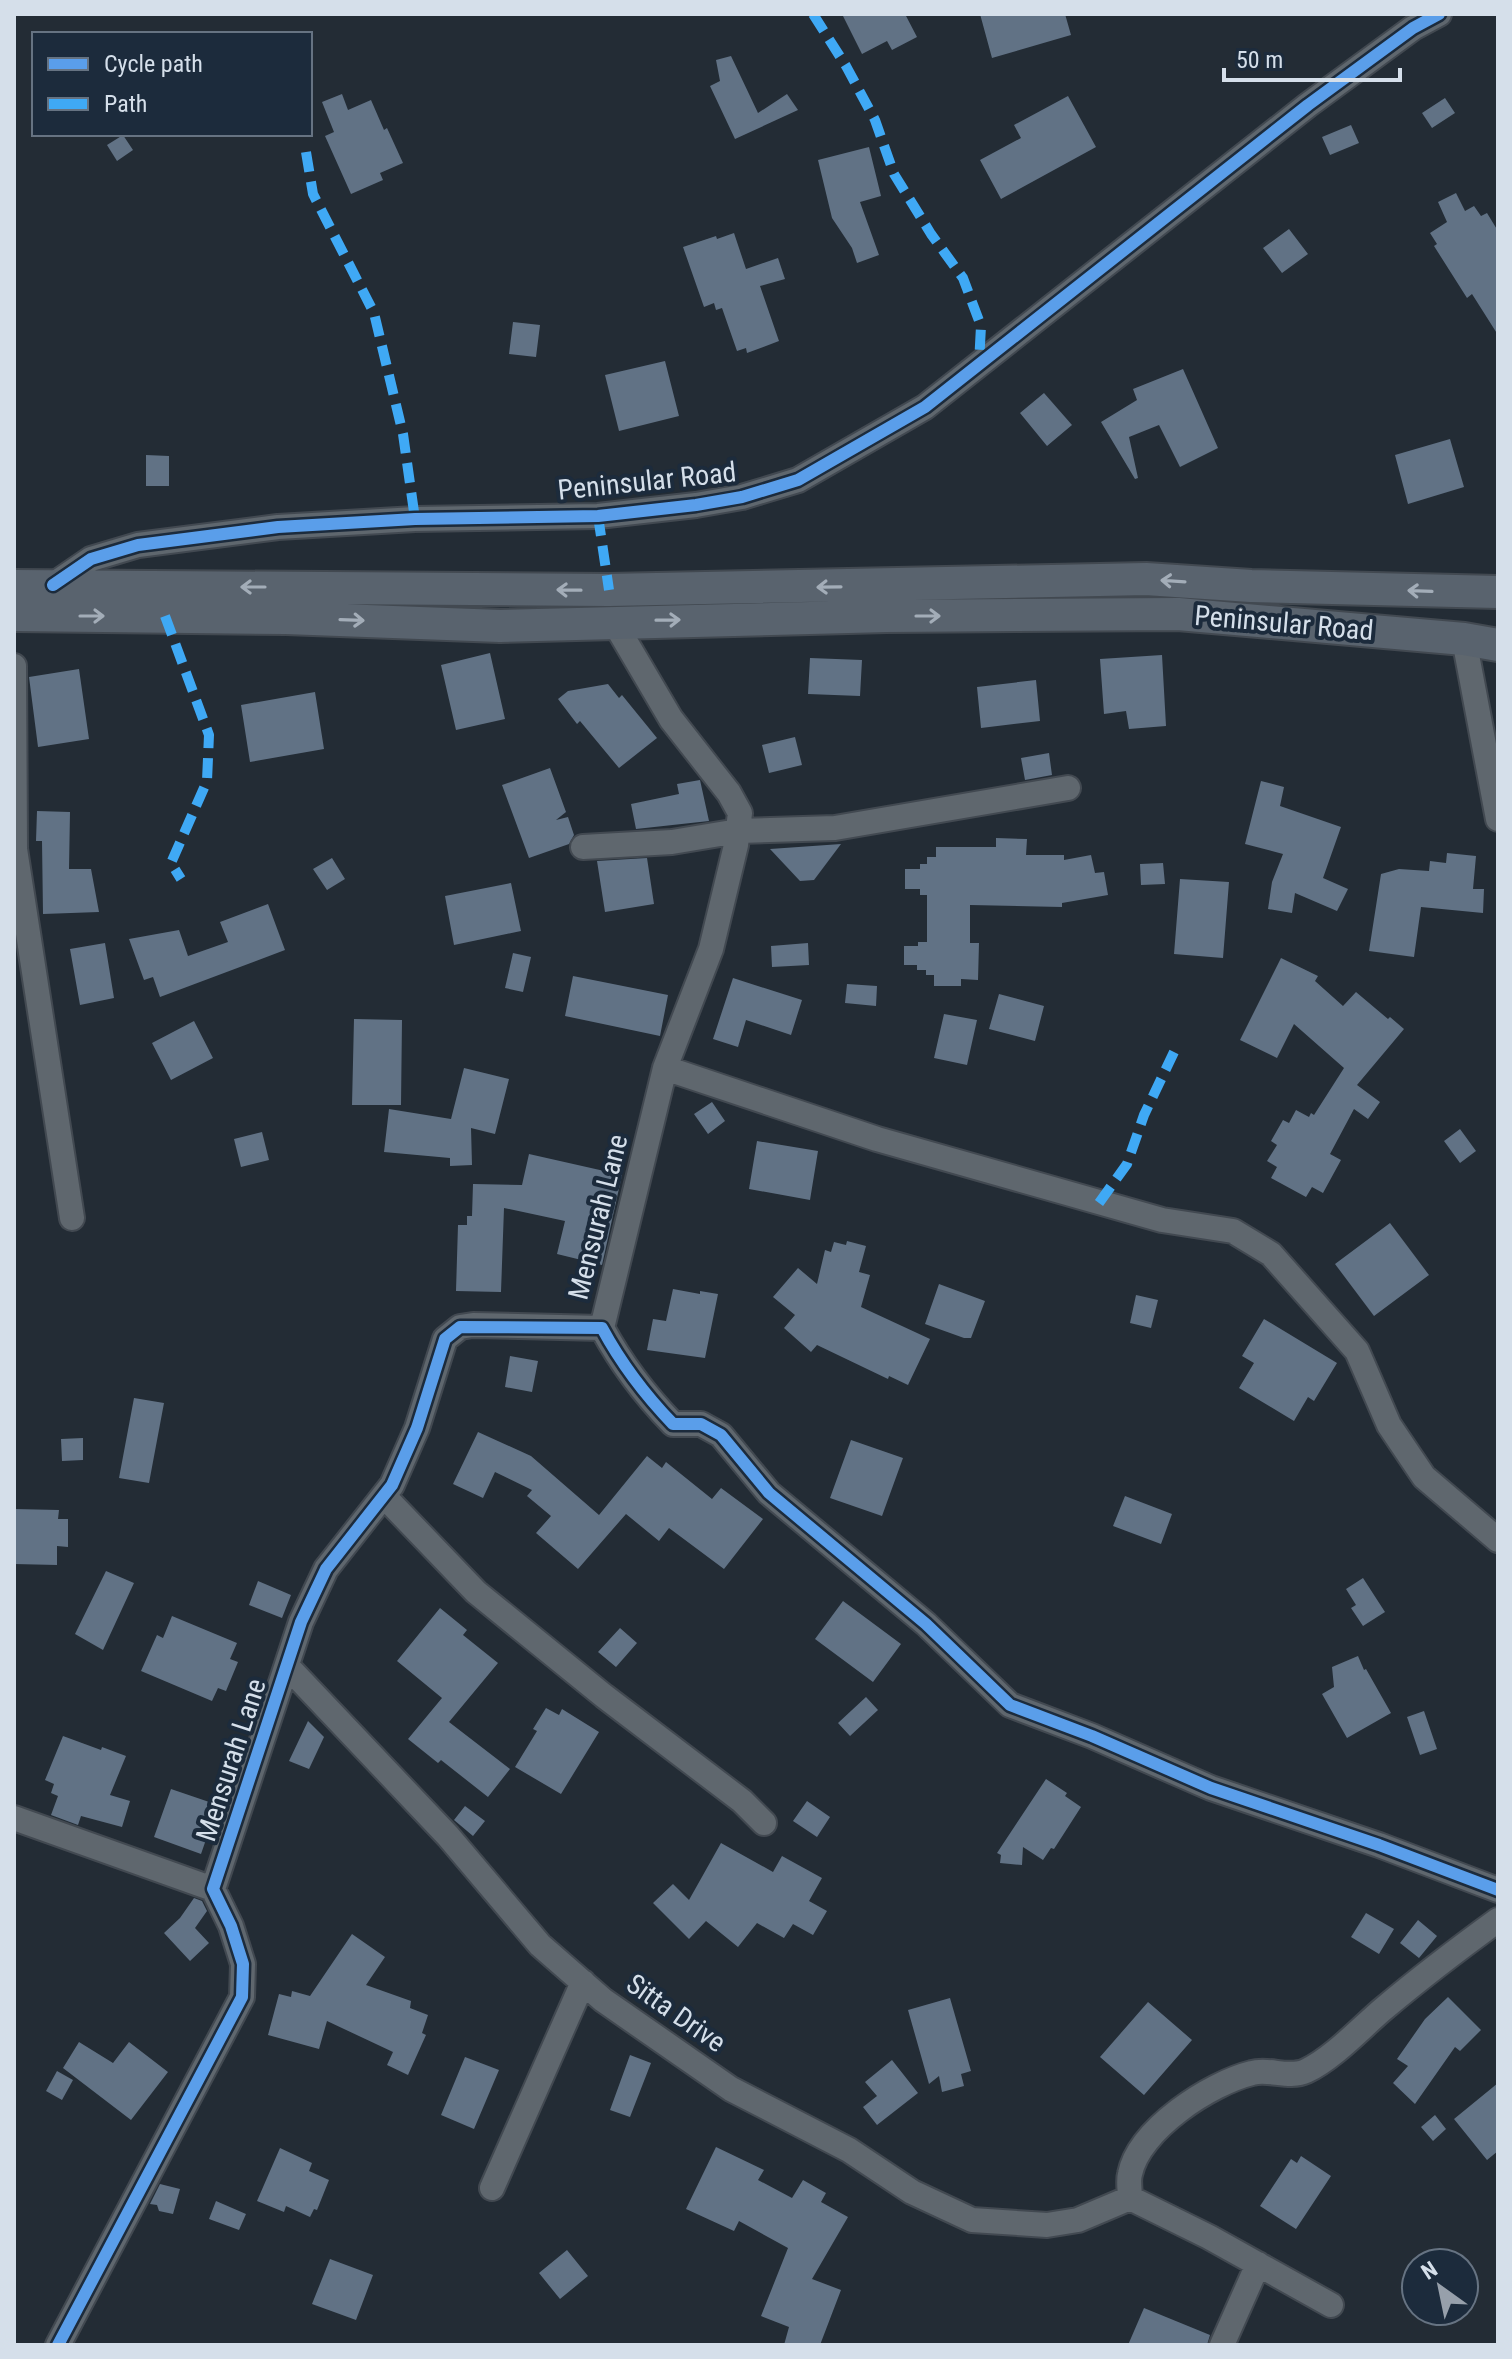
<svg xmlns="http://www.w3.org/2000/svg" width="1512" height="2359" font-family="'Roboto Condensed',sans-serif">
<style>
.building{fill:#617285}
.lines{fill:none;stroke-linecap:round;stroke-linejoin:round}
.minor-casing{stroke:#424951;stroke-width:28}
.major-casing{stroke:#424951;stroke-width:36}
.minor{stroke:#5f676e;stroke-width:24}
.major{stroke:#59636e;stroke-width:32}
.quiet{stroke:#3fa9f5;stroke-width:10;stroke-dasharray:20 10;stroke-linecap:butt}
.cycleway-casing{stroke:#1c2b3c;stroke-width:17}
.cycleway{stroke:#5a9eea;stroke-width:12}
.oneway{stroke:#a3adb8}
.labels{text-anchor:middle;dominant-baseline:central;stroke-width:8;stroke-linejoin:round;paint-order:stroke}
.street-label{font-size:28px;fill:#d5dfea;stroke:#1c2b3c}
</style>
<rect width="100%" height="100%" fill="#232c35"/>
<path class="building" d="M 842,14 L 905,14 L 917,37 L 892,50 L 887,41 L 862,54 Z
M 980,14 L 1065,14 L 1071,35 L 992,58 Z
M 731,56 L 758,113 L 787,94 L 798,110 L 735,139 L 710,86 L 720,81 L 716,60 Z
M 342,94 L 348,110 L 371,100 L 384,130 L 387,128 L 403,163 L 380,173 L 383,180 L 351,194 L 325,136 L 334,132 L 322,102 Z
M 1068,96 L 1096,147 L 1001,199 L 980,160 L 1021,138 L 1014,125 Z
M 1445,98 L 1455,113 L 1432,128 L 1422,113 Z
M 1351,125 L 1359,143 L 1330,155 L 1322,137 Z
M 123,135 L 133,150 L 117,161 L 107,145 Z
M 869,147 L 881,196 L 860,202 L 879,255 L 857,263 L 852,248 L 832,218 L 818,160 Z
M 1456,193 L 1465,211 L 1474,206 L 1481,216 L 1487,213 L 1498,231 L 1498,335 L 1472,294 L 1467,298 L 1434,246 L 1437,244 L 1430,233 L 1447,222 L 1438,202 Z
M 1289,229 L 1308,254 L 1282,273 L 1263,248 Z
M 734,233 L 746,269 L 778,258 L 785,279 L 760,286 L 779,341 L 747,353 L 746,348 L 737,351 L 722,308 L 716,310 L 714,303 L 704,307 L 683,247 L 716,236 L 717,239 Z
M 513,322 L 540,325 L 536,357 L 509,354 Z
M 665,361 L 679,416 L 619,431 L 605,375 Z
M 1183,369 L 1218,448 L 1180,467 L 1159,425 L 1129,437 L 1138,478 L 1135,479 L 1101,422 L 1137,400 L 1133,389 Z
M 1044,393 L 1072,425 L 1047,446 L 1020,413 Z
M 1450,439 L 1464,487 L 1408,504 L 1395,455 Z
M 146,455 L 169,456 L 169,486 L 146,486 Z
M 490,653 L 505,719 L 456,730 L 441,665 Z
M 1162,655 L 1166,726 L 1129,729 L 1126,711 L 1104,714 L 1100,659 Z
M 810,658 L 862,660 L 860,696 L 808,694 Z
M 79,669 L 89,739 L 38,747 L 29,677 Z
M 1036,680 L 1040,721 L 981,728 L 977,687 Z
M 608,684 L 619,698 L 622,695 L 657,738 L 619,768 L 580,721 L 577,724 L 558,699 L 568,691 Z
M 315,692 L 324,749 L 250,762 L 241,705 Z
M 795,737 L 802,765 L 769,773 L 762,745 Z
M 1049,753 L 1052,775 L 1025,780 L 1021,758 Z
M 550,768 L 566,812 L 556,820 L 568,817 L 574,835 L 569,844 L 529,858 L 502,785 Z
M 700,780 L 709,821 L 636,829 L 631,804 L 679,794 L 677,784 Z
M 1261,781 L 1284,787 L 1280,806 L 1341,827 L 1323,878 L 1348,889 L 1337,911 L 1295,893 L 1292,913 L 1268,909 L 1272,882 L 1283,854 L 1245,844 Z
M 37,811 L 70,812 L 69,869 L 91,869 L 99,912 L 43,914 L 42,841 L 36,841 Z
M 996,838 L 1027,839 L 1026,855 L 1064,855 L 1064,860 L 1091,855 L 1095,873 L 1104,872 L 1108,895 L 1062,903 L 1062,907 L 970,905 L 970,943 L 979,943 L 978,980 L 961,979 L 961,986 L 934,986 L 934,975 L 926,975 L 926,970 L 917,970 L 917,965 L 904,965 L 904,946 L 918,946 L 918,942 L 927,942 L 927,895 L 920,895 L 920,889 L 905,889 L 905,869 L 920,869 L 920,864 L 927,864 L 927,857 L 936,857 L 936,847 L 996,847 Z
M 841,844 L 814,880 L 800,881 L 770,849 Z
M 1447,853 L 1476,856 L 1473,889 L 1484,889 L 1483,913 L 1421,907 L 1414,957 L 1369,951 L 1381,874 L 1399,869 L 1429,871 L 1430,861 L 1446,863 Z
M 332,858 L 345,879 L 327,890 L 313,869 Z
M 647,858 L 654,904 L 605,912 L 597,861 Z
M 1163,863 L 1165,884 L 1141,885 L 1140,864 Z
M 1180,879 L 1229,882 L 1223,958 L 1174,954 Z
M 511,883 L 521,931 L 454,945 L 445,896 Z
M 268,904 L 285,950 L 160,997 L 153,977 L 144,980 L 129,939 L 179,930 L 188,956 L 228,942 L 220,922 Z
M 105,943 L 114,998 L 80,1005 L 70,949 Z
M 808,943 L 809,965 L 772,967 L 771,946 Z
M 513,953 L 531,957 L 523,992 L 505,988 Z
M 1281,958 L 1318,976 L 1315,981 L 1343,1006 L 1356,992 L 1388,1019 L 1390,1017 L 1404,1029 L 1357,1085 L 1380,1102 L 1368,1119 L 1354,1109 L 1330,1154 L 1341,1160 L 1323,1193 L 1312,1187 L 1306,1197 L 1271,1178 L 1277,1167 L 1267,1161 L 1277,1145 L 1271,1141 L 1283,1120 L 1289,1123 L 1296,1110 L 1309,1117 L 1311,1113 L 1314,1115 L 1344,1068 L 1294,1024 L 1277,1058 L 1240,1040 Z
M 573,976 L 668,995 L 660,1036 L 565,1016 Z
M 733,978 L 802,1000 L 791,1035 L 746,1020 L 738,1047 L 713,1039 Z
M 847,984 L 877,986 L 876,1006 L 845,1003 Z
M 999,994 L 1044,1006 L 1035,1041 L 989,1029 Z
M 944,1014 L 977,1020 L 967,1065 L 934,1058 Z
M 354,1019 L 402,1020 L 401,1105 L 352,1105 Z
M 194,1021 L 213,1058 L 171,1080 L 152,1043 Z
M 464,1068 L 509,1079 L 495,1134 L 471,1128 L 472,1165 L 450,1166 L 450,1158 L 384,1152 L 389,1109 L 451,1119 Z
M 712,1102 L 725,1121 L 708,1134 L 694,1114 Z
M 1460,1129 L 1476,1151 L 1460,1163 L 1444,1141 Z
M 262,1132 L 269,1160 L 241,1167 L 234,1139 Z
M 757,1141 L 818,1151 L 810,1200 L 749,1189 Z
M 529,1154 L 622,1175 L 602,1265 L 557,1254 L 565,1221 L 504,1208 L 501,1292 L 456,1291 L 458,1225 L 467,1225 L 467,1216 L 472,1216 L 473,1184 L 522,1185 Z
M 1390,1223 L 1429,1275 L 1374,1316 L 1335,1264 Z
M 847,1241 L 866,1246 L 859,1272 L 870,1275 L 861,1307 L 930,1339 L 908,1385 L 889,1376 L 888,1379 L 817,1345 L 811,1352 L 784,1328 L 795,1315 L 773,1297 L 798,1268 L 817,1284 L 825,1250 L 831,1252 L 834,1242 L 846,1245 Z
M 939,1284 L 985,1301 L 971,1338 L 964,1338 L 925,1324 Z
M 673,1289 L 700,1294 L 700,1291 L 718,1294 L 705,1358 L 647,1350 L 653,1319 L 666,1321 Z
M 1136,1295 L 1158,1300 L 1151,1328 L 1130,1323 Z
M 1264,1319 L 1337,1363 L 1314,1401 L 1308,1397 L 1294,1421 L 1239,1388 L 1254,1363 L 1242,1356 Z
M 510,1356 L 538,1361 L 532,1392 L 505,1387 Z
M 134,1398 L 164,1403 L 149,1483 L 119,1478 Z
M 478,1432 L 531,1456 L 599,1515 L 647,1456 L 662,1468 L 666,1462 L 712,1499 L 721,1488 L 763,1519 L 724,1569 L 669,1528 L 659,1541 L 626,1514 L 578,1569 L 536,1533 L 551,1516 L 527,1496 L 532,1490 L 495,1472 L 483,1498 L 453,1484 Z
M 83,1438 L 83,1460 L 62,1461 L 61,1439 Z
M 851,1440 L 903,1458 L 882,1516 L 830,1498 Z
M 1125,1496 L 1172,1514 L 1161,1544 L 1113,1526 Z
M 14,1509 L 59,1510 L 58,1519 L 68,1519 L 68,1547 L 57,1546 L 57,1565 L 14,1564 Z
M 106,1571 L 134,1583 L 103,1650 L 75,1634 Z
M 1363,1578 L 1385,1612 L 1363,1626 L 1351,1608 L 1356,1605 L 1346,1589 Z
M 258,1581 L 291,1595 L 282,1618 L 249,1605 Z
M 843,1601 L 901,1644 L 873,1682 L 815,1639 Z
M 440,1608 L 467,1630 L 463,1635 L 498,1663 L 449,1722 L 510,1769 L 488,1797 L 441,1760 L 438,1763 L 408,1739 L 442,1698 L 397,1661 Z
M 172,1616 L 237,1643 L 230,1659 L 238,1662 L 226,1691 L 218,1688 L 212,1701 L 141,1671 L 157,1635 L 163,1638 Z
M 620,1628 L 637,1643 L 616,1667 L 598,1652 Z
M 1358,1656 L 1364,1670 L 1366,1669 L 1391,1713 L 1347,1738 L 1322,1694 L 1334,1687 L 1332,1667 Z
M 866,1697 L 878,1710 L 850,1736 L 838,1723 Z
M 546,1708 L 559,1715 L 562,1709 L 599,1732 L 561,1794 L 515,1767 L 537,1731 L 533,1729 Z
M 1424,1711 L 1437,1749 L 1420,1755 L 1407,1717 Z
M 308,1721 L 324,1737 L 309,1769 L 289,1761 Z
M 63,1736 L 101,1750 L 102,1747 L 126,1756 L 110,1795 L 130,1801 L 122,1827 L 81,1816 L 78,1825 L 51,1815 L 58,1796 L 51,1793 L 54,1784 L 45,1780 Z
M 1046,1779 L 1067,1793 L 1065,1796 L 1081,1807 L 1054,1849 L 1051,1848 L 1043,1860 L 1023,1847 L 1022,1865 L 1000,1863 L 1001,1855 L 997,1853 Z
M 171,1789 L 218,1805 L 201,1854 L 154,1837 Z
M 807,1801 L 830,1817 L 817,1837 L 793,1821 Z
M 465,1806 L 485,1821 L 473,1836 L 454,1820 Z
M 721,1843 L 773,1872 L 782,1856 L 822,1878 L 809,1901 L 827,1911 L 813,1935 L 793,1924 L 784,1938 L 757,1923 L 738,1947 L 706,1921 L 689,1939 L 653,1903 L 673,1884 L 689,1900 Z
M 194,1898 L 202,1901 L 207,1911 L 195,1928 L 209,1943 L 190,1961 L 164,1933 L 180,1918 Z
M 1366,1913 L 1394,1929 L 1379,1954 L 1351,1937 Z
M 1418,1920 L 1437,1936 L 1419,1958 L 1400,1943 Z
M 352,1934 L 385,1957 L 366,1985 L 411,2001 L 410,2008 L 428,2015 L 422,2033 L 426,2035 L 408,2075 L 387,2065 L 393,2052 L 327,2021 L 319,2049 L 268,2035 L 279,1994 L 291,1997 L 292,1991 L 310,1996 Z
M 1448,1997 L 1481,2030 L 1460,2051 L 1455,2047 L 1415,2104 L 1393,2083 L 1408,2066 L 1397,2059 L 1425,2019 Z
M 950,1998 L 971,2071 L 961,2074 L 964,2086 L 942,2092 L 939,2076 L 929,2084 L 908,2010 Z
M 1148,2002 L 1192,2040 L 1144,2095 L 1100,2057 Z
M 79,2042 L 113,2063 L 129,2042 L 168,2072 L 131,2120 L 63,2068 Z
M 630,2055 L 651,2063 L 630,2117 L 610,2110 Z
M 465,2057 L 499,2070 L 474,2129 L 441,2115 Z
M 892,2060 L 918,2093 L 877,2125 L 863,2107 L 877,2096 L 865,2082 Z
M 57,2071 L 73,2080 L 62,2100 L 46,2091 Z
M 1498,2083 L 1498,2151 L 1487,2160 L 1454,2119 Z
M 1435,2115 L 1446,2129 L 1433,2141 L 1421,2127 Z
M 716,2147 L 764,2170 L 758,2180 L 792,2198 L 803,2180 L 826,2193 L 821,2202 L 848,2217 L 812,2279 L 841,2290 L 820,2345 L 784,2345 L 789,2327 L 761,2316 L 788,2248 L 739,2221 L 734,2231 L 686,2209 Z
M 280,2148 L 312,2163 L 309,2171 L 329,2180 L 317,2210 L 314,2209 L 310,2217 L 286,2206 L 284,2212 L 257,2201 Z
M 1301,2156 L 1331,2176 L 1296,2229 L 1260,2206 L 1291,2159 L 1297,2163 Z
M 160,2184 L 180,2189 L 173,2214 L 159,2211 L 157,2205 L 150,2204 Z
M 216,2201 L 246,2214 L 239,2230 L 209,2219 Z
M 567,2250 L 588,2276 L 560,2299 L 539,2273 Z
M 330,2259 L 373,2275 L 356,2320 L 312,2304 Z
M 1144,2308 L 1210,2335 L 1207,2345 L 1128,2345 Z"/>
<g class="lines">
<g class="minor-casing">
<path id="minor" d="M 53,585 L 91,559 L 138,545 L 278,527 L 415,519 L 598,516 L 696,505 L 742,497 L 798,480 L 925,407 L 1308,105 L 1413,28 L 1439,14
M 1464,639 L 1498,819
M 14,666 L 15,849 L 72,1218
M 583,847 L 672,842 L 738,831 L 835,828 L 1068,788
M 665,1068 L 877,1139 L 1162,1220 L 1233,1231 L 1271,1254 L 1357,1351 L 1389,1425 L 1424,1477 L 1498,1540
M 602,1328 C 622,1365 644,1394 673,1424 L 701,1424 L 721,1435 L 769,1493 L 926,1624 L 1010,1705 L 1092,1736 L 1211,1788 L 1379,1845 L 1498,1890
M 602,1328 L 665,1068 L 711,949 L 736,845 L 740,813 L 729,793 L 671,719 L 614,622
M 384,1496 L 476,1592 L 604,1696 L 742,1801 L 764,1823
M 288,1667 L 448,1836 L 540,1945 L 603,2000 L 731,2089 L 849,2150 L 912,2192 L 972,2220 L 1047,2225 L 1078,2220 L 1130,2198
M 14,1818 L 213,1889
M 492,2188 L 583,1982
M 1331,2305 L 1209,2237 L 1130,2198 C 1130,2191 1128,2181 1130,2174 C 1139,2129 1211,2083 1252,2073 C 1269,2068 1289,2079 1306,2071 C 1332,2059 1361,2028 1382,2010 C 1420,1978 1458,1949 1498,1920
M 58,2345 L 242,1997 L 243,1964 L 231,1926 L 213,1889 L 301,1622 L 326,1569 L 392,1485 L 417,1428 L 445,1339 L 460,1327 L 473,1325 L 602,1328
M 1222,2345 L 1258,2264"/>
</g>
<g class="major-casing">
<path id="major" d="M 14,586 L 609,590 L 1146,579 L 1251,586 L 1498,592
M 14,615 L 286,618 L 500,626 L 887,616 L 1178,614 L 1464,639 L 1498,645"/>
</g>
<use href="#minor" class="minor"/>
<use href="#major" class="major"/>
<path class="quiet" d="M 813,14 L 846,66 L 875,120 L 894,174 L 931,234 L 963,278 L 981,326 L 979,364
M 306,152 L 313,194 L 374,313 L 403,434 L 415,519
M 598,516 L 609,590
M 165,616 L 209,735 L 207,781 L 171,863 L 181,879
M 1099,1203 L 1127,1164 L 1144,1115 L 1174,1052"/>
<g class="cycleway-casing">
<path id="cycleway" d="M 53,585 L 91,559 L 138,545 L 278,527 L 415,519 L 598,516 L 696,505 L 742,497 L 798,480 L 925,407 L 1308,105 L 1413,28 L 1439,14
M 58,2345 L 242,1997 L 243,1964 L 231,1926 L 213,1889 L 301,1622 L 326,1569 L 392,1485 L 417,1428 L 445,1339 L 460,1327 L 602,1328 C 622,1365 644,1394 673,1424 L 701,1424 L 721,1435 L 769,1493 L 926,1624 L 1010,1705 L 1092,1736 L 1211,1788 L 1379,1845 L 1498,1890"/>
</g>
<use href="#cycleway" class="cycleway"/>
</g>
<defs><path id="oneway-shaft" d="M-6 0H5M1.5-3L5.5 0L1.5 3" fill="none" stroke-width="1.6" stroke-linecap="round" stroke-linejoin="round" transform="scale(2)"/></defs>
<g class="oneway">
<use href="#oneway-shaft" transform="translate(1173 581) rotate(-176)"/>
<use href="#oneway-shaft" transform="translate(253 587) rotate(-180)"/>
<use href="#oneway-shaft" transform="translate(829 587) rotate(179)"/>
<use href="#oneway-shaft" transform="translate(569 590) rotate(-179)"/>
<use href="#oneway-shaft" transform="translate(1420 591) rotate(-178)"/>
<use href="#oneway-shaft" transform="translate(92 616)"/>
<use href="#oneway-shaft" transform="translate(928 616)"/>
<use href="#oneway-shaft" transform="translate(352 620) rotate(2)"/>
<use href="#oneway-shaft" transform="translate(668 620) rotate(-1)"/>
</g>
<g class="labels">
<g class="street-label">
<text transform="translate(647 481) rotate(-6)">Peninsular Road</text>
<text transform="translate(1284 623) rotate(5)">Peninsular Road</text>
<text transform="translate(598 1217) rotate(-76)">Mensurah Lane</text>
<text transform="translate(231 1760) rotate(-72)">Mensurah Lane</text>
<text transform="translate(676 2013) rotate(35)">Sitta Drive</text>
</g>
</g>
<rect width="1512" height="2359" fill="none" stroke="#d5dfea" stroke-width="32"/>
<rect x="32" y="32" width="280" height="104" fill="#1c2b3c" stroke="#667382" stroke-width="2"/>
<rect x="48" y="58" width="40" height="12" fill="#5a9eea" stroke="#667382" stroke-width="2"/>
<text x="104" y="72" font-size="24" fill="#d5dfea">Cycle path</text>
<rect x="48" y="98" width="40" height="12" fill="#3fa9f5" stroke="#667382" stroke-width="2"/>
<text x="104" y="112" font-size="24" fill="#d5dfea">Path</text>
<g transform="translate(1440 2287) rotate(327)"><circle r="38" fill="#1c2b3c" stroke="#667382" stroke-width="2"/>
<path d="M0-6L14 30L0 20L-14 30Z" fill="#97a0ab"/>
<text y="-12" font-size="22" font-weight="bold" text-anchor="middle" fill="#d5dfea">N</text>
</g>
<path d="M1224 68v12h176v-12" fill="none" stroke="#d5dfea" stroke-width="4"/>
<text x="1236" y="68" font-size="24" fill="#d5dfea" stroke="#1c2b3c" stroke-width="6" paint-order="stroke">50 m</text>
</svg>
